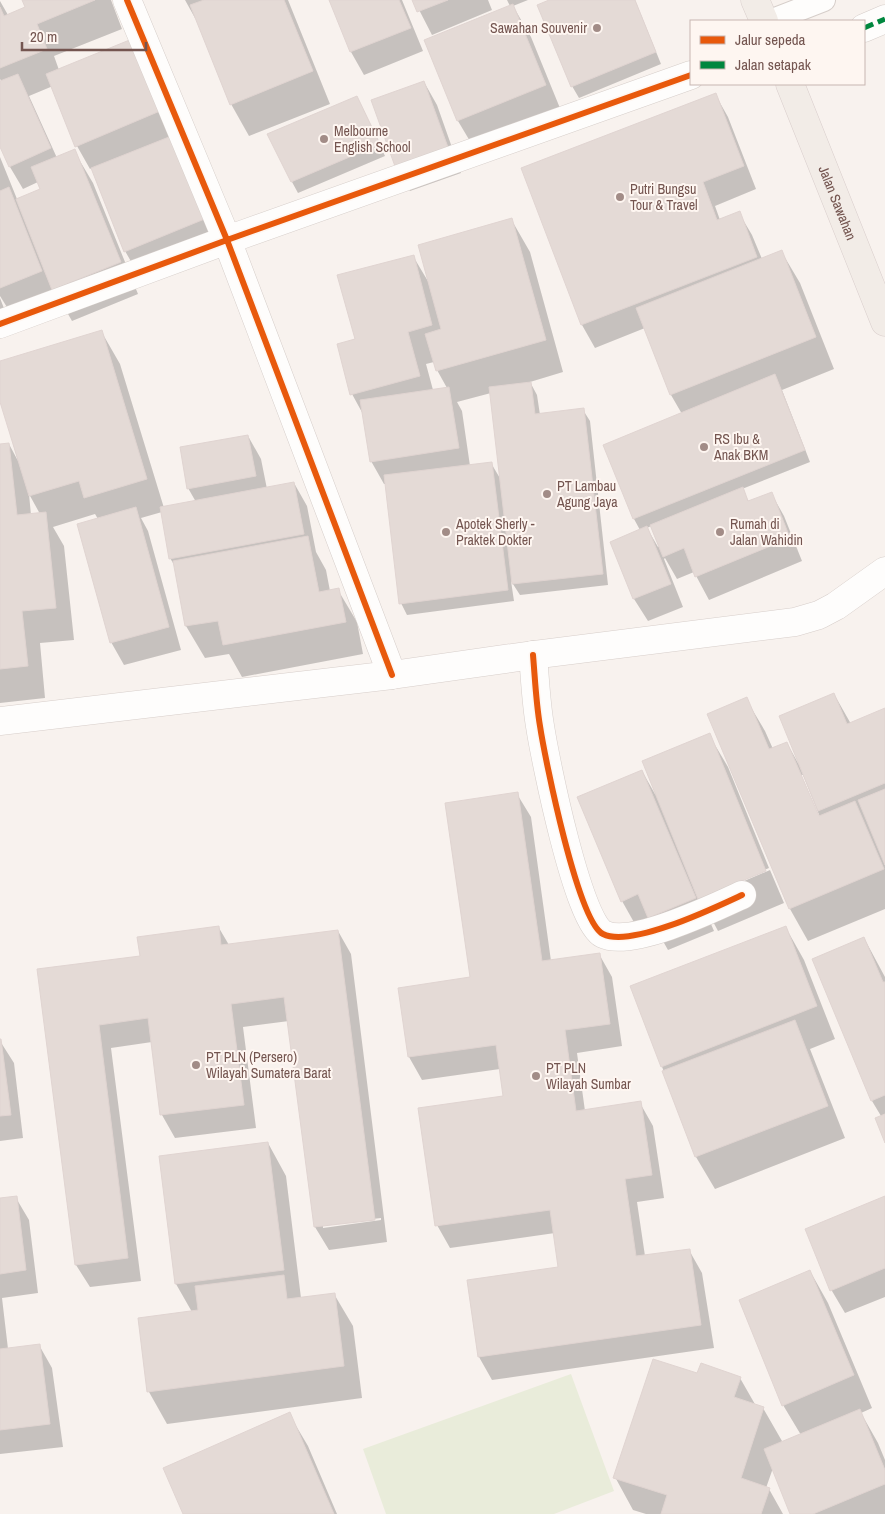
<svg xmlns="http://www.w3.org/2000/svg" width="885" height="1514" font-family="'Archivo Narrow',sans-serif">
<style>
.green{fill:#e9ecda}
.shadow{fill:#0003;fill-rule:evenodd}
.building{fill:#e4dad6;stroke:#e0d4d1}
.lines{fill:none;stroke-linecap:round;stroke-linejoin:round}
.lane-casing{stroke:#d6ceca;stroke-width:24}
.street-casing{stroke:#d6ceca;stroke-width:29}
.secondary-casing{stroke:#d7ceca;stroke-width:29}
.primary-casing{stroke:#d9cecc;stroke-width:29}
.lane{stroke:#fefdfc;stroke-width:22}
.street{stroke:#fefdfc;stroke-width:28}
.secondary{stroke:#fefdfc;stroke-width:28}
.primary{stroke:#f2ece7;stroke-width:28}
.quiet{stroke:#00873e;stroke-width:5;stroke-dasharray:10 5;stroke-linecap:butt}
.cycleway-casing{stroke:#fef6f1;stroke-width:9}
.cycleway{stroke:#e8590c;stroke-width:6}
.poi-dot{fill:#a28c87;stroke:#fef6f1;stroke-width:2}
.labels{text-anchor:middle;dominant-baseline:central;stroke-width:4;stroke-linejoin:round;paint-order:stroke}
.poi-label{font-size:14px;fill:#745550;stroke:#fef6f1;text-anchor:start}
.street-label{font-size:14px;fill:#745550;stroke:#fef6f1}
</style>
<rect width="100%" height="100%" fill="#f8f2ee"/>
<path class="green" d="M 571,1374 L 614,1491 L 554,1514 L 386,1514 L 363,1449 Z"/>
<path class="shadow" d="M 23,0 L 111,0 L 122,29 L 54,56 L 59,70 L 131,41 L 225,251 L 144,284 L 125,251 L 92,168 L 90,169 L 77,146 L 53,86 L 29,96 L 57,158 L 74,151 L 93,183 L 138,294 L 72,321 L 56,293 L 10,312 L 0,296 L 0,157 L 17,199 L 41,190 L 38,182 L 23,189 L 10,167 L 0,144 L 0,83 L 2,82 L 0,79 L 0,1 L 8,15 L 27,8 Z
M 185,0 L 288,0 L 330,104 L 249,136 L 231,104 L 196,17 L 195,18 Z
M 330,0 L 402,0 L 423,51 L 364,75 L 351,52 Z
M 414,0 L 488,0 L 492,10 L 432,35 Z
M 507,0 L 528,0 L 513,6 L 531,37 L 564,118 L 477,153 L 458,121 L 426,40 L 510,6 Z
M 552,0 L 635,0 L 661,64 L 579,98 L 572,86 Z
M 424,82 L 437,105 L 461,173 L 410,191 L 397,169 Z
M 715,94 L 728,117 L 756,189 L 715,206 L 720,220 L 739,213 L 752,235 L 762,259 L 781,251 L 800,283 L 834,369 L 782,390 L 810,462 L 742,489 L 749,502 L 771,493 L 784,516 L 802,561 L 709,600 L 694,572 L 677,579 L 665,558 L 664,559 L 683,607 L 648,621 L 634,599 L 612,542 L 640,530 L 634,519 L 604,445 L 682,414 L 671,395 L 645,328 L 595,348 L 582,325 L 523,169 ZM 651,526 L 660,546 L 658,547 L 647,528 Z
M 363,109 L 385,156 L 298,193 L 292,182 Z
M 511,219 L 530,252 L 563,372 L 530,382 L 537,395 L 540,415 L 583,410 L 590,421 L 608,585 L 520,595 L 511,581 L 514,601 L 407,615 L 401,603 L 386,484 L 384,484 L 371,461 L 364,416 L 352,394 L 356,340 L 413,256 L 429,283 ZM 434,362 L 437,370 L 447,388 L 433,390 L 426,364 ZM 491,393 L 501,480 L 491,463 L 470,466 L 462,411 L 457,402 Z
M 0,298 L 5,311 L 0,313 Z
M 101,331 L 120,364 L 164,508 L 196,502 L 188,488 L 248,436 L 261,459 L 267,489 L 294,483 L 307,506 L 316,552 L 326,570 L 330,591 L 338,590 L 357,622 L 363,654 L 242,677 L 229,654 L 205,658 L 186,626 L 176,568 L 170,558 L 162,512 L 141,518 L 148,531 L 181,650 L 124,665 L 111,642 L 98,519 L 95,514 L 53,527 L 64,546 L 74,640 L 40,643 L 45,698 L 0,703 L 0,445 L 9,444 L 18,461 L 0,397 L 0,363 ZM 29,494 L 40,514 L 31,515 Z
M 834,694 L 851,724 L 885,709 L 885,909 L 808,941 L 790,909 L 709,715 L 746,699 L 765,731 L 773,749 L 787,743 L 798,763 ZM 800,775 L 803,775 L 822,822 L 820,823 Z
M 709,735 L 728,767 L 769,868 L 702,896 L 702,899 L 770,870 L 784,903 L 718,931 L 709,914 L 707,915 L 714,931 L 668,950 L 655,927 L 640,933 L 622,901 L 642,771 L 655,794 L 656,793 Z
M 517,794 L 531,817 L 551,961 L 599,954 L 612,977 L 622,1046 L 577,1053 L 585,1111 L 640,1103 L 653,1126 L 664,1198 L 637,1202 L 645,1256 L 689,1250 L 702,1273 L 714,1348 L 492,1380 L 479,1357 L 468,1281 L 559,1268 L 555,1233 L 450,1248 L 437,1225 L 504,1097 L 500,1069 L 422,1080 L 409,1057 L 471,978 Z
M 219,928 L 229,945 L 338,931 L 351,954 L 387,1242 L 329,1250 L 315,1227 L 289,1021 L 243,1027 L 256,1128 L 175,1138 L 162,1115 L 152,1042 L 111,1048 L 141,1281 L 90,1287 L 76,1265 L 39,970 L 141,957 ZM 381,1218 L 381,1220 L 323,1228 L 323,1225 Z
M 786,928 L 804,960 L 835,1039 L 810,1049 L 845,1138 L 715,1189 L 696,1157 L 632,987 Z
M 864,938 L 885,977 L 885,1140 L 881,1116 L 872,1101 L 814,960 Z
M 0,1041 L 14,1063 L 23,1138 L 0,1141 Z
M 268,1143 L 286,1176 L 301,1298 L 334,1294 L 353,1326 L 362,1398 L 167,1424 L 149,1392 L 139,1319 L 192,1312 L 176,1284 L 160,1157 Z
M 885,1197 L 885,1297 L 845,1313 L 832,1291 L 806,1230 Z
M 16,1198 L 29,1220 L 38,1293 L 2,1298 L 8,1349 L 39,1345 L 52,1368 L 63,1447 L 0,1454 L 0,1200 Z
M 810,1271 L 828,1303 L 872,1408 L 861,1413 L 878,1443 L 885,1460 L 885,1514 L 792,1514 L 773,1468 L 766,1488 L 769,1489 L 783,1514 L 646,1514 L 633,1510 L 615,1477 L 698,1375 L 740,1378 L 756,1406 L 763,1408 L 782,1441 L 781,1443 L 801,1435 L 783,1405 Z
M 289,1414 L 308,1446 L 337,1514 L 184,1514 Z"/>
<path class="building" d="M 22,0 L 95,0 L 37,24 L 47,49 L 0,68 L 0,7 L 4,16 L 25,7 Z
M 204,0 L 284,0 L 313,71 L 230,105 L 190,5 Z
M 329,0 L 399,0 L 411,28 L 350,52 Z
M 412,0 L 448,0 L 417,12 Z
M 549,0 L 635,0 L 656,52 L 571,87 L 537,5 Z
M 513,4 L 546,85 L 457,121 L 424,40 Z
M 132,39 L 160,111 L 75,147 L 46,74 Z
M 18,74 L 51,148 L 9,167 L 0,147 L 0,81 Z
M 424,81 L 449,150 L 396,169 L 371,100 Z
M 716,93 L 744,166 L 703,182 L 717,220 L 740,211 L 757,257 L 581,325 L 521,168 Z
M 357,96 L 380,144 L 291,182 L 267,134 Z
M 174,135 L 207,218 L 124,252 L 91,168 Z
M 75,149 L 121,262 L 52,290 L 16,199 L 40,189 L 31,167 Z
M 9,187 L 42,271 L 0,288 L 0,191 Z
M 512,218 L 546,340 L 436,371 L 425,334 L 441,329 L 418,245 Z
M 782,250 L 816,337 L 670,395 L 636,308 Z
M 414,255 L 432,325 L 408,332 L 420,376 L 350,395 L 337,344 L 355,339 L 337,275 Z
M 102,330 L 147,479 L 84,498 L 79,481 L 29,496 L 0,402 L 0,361 Z
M 775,374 L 805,450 L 633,519 L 603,445 Z
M 531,382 L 535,414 L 584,408 L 603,574 L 512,584 L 489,387 Z
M 449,387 L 459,448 L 370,462 L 360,400 Z
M 248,435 L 256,476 L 187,489 L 180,447 Z
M 9,443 L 17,515 L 46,512 L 56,608 L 22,611 L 28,666 L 0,669 L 0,444 Z
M 492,462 L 508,590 L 399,604 L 384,475 Z
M 294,482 L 304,534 L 169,559 L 160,507 Z
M 743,487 L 748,501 L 772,492 L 790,538 L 695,577 L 684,548 L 663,557 L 650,525 Z
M 136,507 L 169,627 L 110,643 L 77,524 Z
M 647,526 L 671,584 L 633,599 L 610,542 Z
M 308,536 L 319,592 L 339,588 L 346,622 L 223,645 L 218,621 L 185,626 L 173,561 Z
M 834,693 L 847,724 L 885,708 L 885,783 L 818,811 L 779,716 Z
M 747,697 L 769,749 L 787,742 L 819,816 L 855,801 L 884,869 L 789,909 L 707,714 Z
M 710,733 L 766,871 L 698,899 L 642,761 Z
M 642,770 L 696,898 L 648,918 L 638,894 L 621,902 L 577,797 Z
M 885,789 L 885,865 L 858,800 Z
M 518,792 L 542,961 L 600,953 L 610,1024 L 565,1030 L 576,1111 L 641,1101 L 652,1175 L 625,1179 L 636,1256 L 690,1249 L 701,1325 L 478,1357 L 467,1280 L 558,1267 L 550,1210 L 435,1226 L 418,1108 L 503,1096 L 496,1045 L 408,1057 L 398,988 L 470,977 L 445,803 Z
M 219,926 L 221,945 L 338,930 L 375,1220 L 314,1227 L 284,997 L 231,1004 L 244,1105 L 160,1115 L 148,1018 L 99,1025 L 128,1258 L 75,1265 L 37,969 L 140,956 L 137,937 Z
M 786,926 L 817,1006 L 661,1067 L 630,986 Z
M 864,937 L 883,982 L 885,982 L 885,1095 L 871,1101 L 812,959 Z
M 795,1020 L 828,1106 L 695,1157 L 662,1071 Z
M 0,1039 L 1,1039 L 11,1115 L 0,1116 Z
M 885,1114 L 885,1143 L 875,1118 Z
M 268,1142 L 284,1270 L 175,1284 L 159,1156 Z
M 17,1196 L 26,1270 L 0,1274 L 0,1198 Z
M 885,1196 L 885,1268 L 830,1291 L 805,1229 Z
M 810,1270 L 854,1375 L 782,1406 L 739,1300 Z
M 284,1275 L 287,1299 L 335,1293 L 344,1366 L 147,1392 L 138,1318 L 198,1310 L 195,1286 Z
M 40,1344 L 50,1424 L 0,1430 L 0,1349 Z
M 653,1359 L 697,1373 L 701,1363 L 741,1377 L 734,1397 L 764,1407 L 741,1478 L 770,1488 L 761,1514 L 661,1514 L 667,1495 L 613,1478 Z
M 860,1409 L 885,1470 L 885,1484 L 813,1514 L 790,1514 L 764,1449 Z
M 290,1412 L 334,1514 L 183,1514 L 163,1468 Z"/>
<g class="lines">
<g class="lane-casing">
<path id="lane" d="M 770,21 L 824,0"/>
</g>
<g class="street-casing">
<path id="street" d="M 127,0 L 227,240 L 392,675
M 864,28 L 885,19
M 0,324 L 227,240 L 691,75
M 533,655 C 535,678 536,703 540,726 C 545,759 578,922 603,934 C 631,948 714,908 742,895"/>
</g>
<g class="secondary-casing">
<path id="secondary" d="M 0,721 L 392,675 L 533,655 L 795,622 L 819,615 L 836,606 L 885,571"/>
</g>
<g class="primary-casing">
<g id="primary">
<path d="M 755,0 L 764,21"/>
<path id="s1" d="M 790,84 L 885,322"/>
</g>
</g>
<use href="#lane" class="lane"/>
<use href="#street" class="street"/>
<use href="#secondary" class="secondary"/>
<use href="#primary" class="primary"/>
<path class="quiet" d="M 864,28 L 885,19"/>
<g class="cycleway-casing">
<path id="cycleway" d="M 127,0 L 227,240 L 392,675
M 0,324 L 227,240 L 691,75
M 533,655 C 535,678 536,703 540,726 C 545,759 578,922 603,934 C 631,948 714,908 742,895"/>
</g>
<use href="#cycleway" class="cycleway"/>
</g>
<g class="poi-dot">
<circle cx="597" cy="28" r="5"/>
<circle cx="324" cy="139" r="5"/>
<circle cx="620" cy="197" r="5"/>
<circle cx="704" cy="447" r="5"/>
<circle cx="547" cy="494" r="5"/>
<circle cx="446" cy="532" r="5"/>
<circle cx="720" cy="532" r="5"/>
<circle cx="196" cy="1065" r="5"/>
<circle cx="536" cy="1076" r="5"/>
</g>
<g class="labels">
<g class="poi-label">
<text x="587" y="28" text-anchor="end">Sawahan Souvenir</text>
<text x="334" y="131">Melbourne<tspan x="334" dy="16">English School</tspan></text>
<text x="630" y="189">Putri Bungsu<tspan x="630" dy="16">Tour &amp; Travel</tspan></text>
<text x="714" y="439">RS Ibu &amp;<tspan x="714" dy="16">Anak BKM</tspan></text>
<text x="557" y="486">PT Lambau<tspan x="557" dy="16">Agung Jaya</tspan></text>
<text x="456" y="524">Apotek Sherly -<tspan x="456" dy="16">Praktek Dokter</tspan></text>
<text x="730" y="524">Rumah di<tspan x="730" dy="16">Jalan Wahidin</tspan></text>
<text x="206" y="1057">PT PLN (Persero)<tspan x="206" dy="16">Wilayah Sumatera Barat</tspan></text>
<text x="546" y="1068">PT PLN<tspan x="546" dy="16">Wilayah Sumbar</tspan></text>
</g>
<g class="street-label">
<text stroke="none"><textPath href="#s1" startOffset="128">Jalan Sawahan</textPath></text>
</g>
</g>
<rect x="690" y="20" width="175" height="65" fill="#fef6f1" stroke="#c7b6b1"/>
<rect x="700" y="36" width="25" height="8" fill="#e8590c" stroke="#c7b6b1"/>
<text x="735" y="45" font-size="15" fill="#745550">Jalur sepeda</text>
<rect x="700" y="61" width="25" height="8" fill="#00873e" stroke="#c7b6b1"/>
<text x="735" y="70" font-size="15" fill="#745550">Jalan setapak</text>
<path d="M22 42v8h124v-8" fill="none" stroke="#745550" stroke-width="2.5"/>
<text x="30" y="42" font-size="15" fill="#745550" stroke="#fef6f1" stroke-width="4" paint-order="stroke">20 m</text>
</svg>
